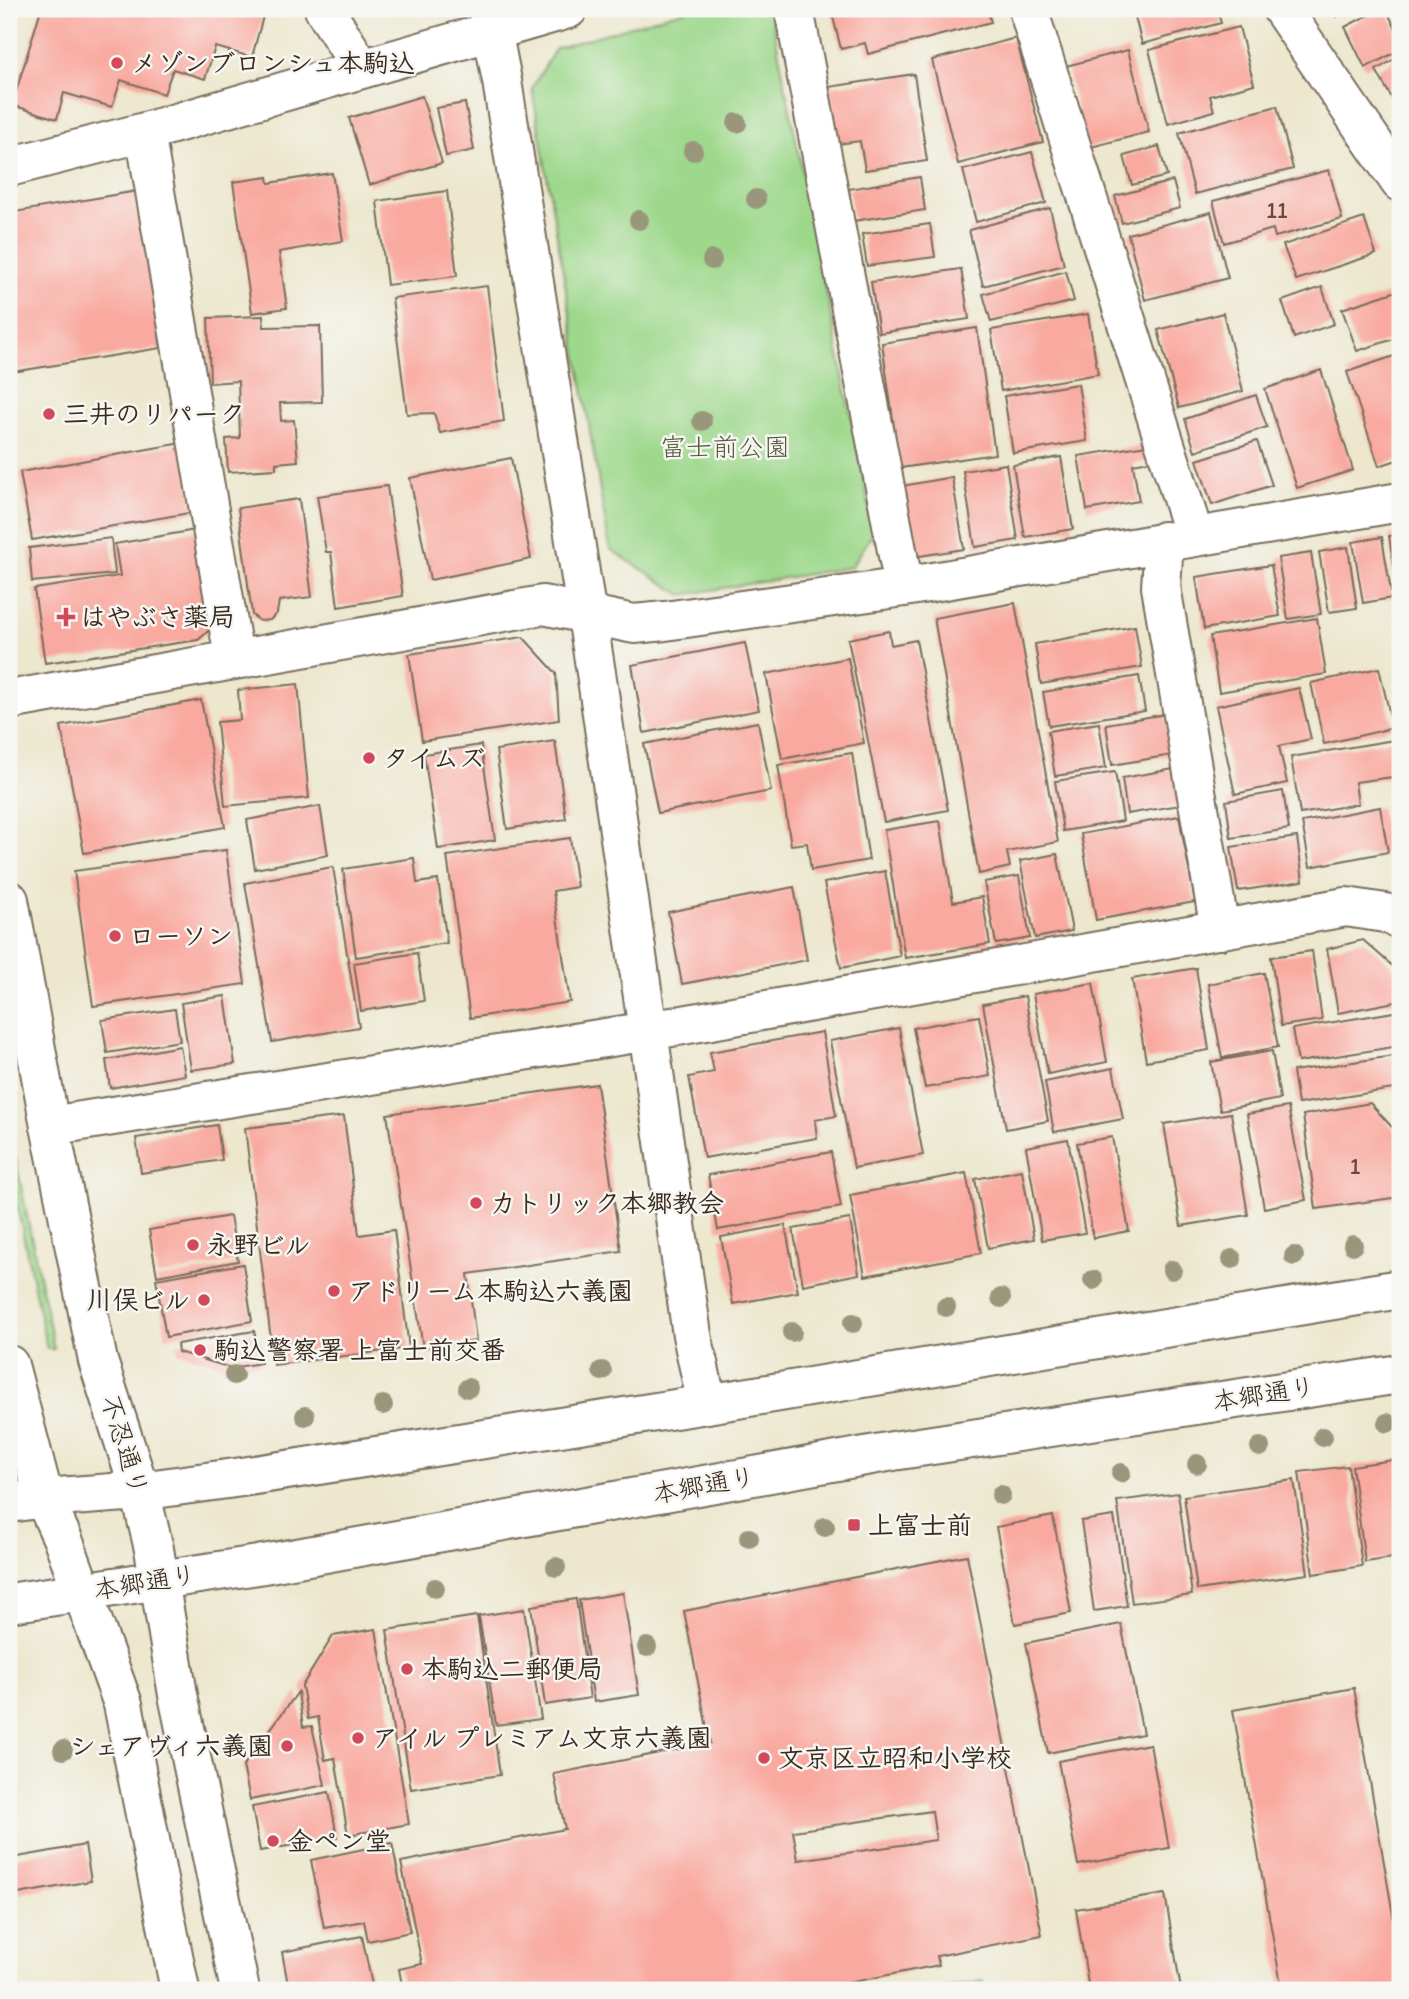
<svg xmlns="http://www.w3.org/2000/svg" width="1409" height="1999" font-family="Itim,'Klee One',sans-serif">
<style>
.grass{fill:url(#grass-dots);stroke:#6c8154;stroke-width:2}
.green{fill:#9dd88b;stroke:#6c8154;stroke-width:2}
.building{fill:#f9a99f;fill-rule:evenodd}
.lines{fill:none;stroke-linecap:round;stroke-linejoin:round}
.minor-casing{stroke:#796c5b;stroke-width:42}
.major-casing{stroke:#796c5b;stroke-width:42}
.minor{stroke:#fff;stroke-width:38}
.major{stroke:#fff;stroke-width:38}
.tree{fill:#98977c}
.poi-dot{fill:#d1495b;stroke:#f6f6f2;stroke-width:2.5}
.labels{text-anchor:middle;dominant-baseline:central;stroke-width:5;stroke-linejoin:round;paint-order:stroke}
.number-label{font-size:23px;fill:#6a4a3e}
.poi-label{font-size:26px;font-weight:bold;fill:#3b2a1e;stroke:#f6f6f2;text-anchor:start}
.park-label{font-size:26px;fill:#545639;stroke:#f6f6f2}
.street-label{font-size:26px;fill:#3b2a1e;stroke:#f6f6f2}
</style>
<defs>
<pattern id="grass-dots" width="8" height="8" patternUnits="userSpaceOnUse" patternTransform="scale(1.75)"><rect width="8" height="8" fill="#9dd88b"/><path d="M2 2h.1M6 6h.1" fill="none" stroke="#88ba78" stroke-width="1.8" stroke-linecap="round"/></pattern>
</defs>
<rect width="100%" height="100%" fill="#f6f6f2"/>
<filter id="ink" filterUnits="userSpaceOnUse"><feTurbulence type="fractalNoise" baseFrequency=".0143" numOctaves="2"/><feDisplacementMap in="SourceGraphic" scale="14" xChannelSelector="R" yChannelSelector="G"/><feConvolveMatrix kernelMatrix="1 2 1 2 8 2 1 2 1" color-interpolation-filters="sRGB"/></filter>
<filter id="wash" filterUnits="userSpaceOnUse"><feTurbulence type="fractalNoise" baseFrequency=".00686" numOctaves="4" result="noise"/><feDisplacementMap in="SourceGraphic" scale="28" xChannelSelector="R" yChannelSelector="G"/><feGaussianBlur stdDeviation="1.57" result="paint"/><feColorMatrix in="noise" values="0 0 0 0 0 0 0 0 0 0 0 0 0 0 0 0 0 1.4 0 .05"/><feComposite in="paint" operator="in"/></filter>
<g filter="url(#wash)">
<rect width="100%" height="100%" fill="#ece7cd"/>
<path class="grass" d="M 9,1127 L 54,1349 L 47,1349 L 9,1167 Z"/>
<path class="green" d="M 689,9 L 770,9 L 874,532 L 851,567 L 682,595 L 610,549 L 532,88 L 556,48 Z
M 983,1981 L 985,1990 L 936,1990 Z"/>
<g id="blocks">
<path class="building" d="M 41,9 L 121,9 L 134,13 L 136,9 L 265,9 L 252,57 L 215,47 L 205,79 L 173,69 L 164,94 L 121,80 L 112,107 L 64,93 L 57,119 L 12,105 Z
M 831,9 L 987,9 L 991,22 L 868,54 L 865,43 L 841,49 Z
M 1052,9 L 1073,9 L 1073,10 L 1054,15 Z
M 1133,9 L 1217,9 L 1221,23 L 1142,44 Z
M 1331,9 L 1350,9 L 1336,17 Z
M 1380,9 L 1386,9 L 1400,37 L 1400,50 L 1365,68 L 1345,27 Z
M 1239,27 L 1254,84 L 1210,96 L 1214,111 L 1168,124 L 1149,50 Z
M 1016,38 L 1043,142 L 958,164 L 932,60 Z
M 1128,50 L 1149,132 L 1087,148 L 1066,66 Z
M 1400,56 L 1400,113 L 1376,70 Z
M 914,74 L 927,161 L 865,170 L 860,141 L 837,144 L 829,87 Z
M 422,96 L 442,163 L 369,185 L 349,118 Z
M 465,103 L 474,150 L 446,156 L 436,108 Z
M 1277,106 L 1293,169 L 1195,194 L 1179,133 Z
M 1159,146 L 1167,176 L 1132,185 L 1124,156 Z
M 1032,152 L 1046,203 L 976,222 L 963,170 Z
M 1329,170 L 1342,219 L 1275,237 L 1273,229 L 1224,243 L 1213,201 Z
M 332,173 L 343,241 L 279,252 L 287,308 L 252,313 L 233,182 L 268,177 L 269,183 Z
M 920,177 L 925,210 L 853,221 L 849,189 Z
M 1173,181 L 1180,208 L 1122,223 L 1115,196 Z
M 137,191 L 161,348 L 12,372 L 9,353 L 9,213 Z
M 447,191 L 457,276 L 387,285 L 377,201 Z
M 1050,208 L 1064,265 L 983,286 L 969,230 Z
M 1211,212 L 1228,278 L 1145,300 L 1128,234 Z
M 1364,218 L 1376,254 L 1296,280 L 1283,245 Z
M 930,224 L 935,257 L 867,266 L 862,234 Z
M 961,269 L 969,319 L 879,333 L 871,282 Z
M 1066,271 L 1074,301 L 991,322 L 983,294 Z
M 487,286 L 504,421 L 440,433 L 434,413 L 407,414 L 392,298 Z
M 1322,287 L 1334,324 L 1294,338 L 1282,301 Z
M 1400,290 L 1400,337 L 1357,351 L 1342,309 Z
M 1223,313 L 1243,391 L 1179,408 L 1158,330 Z
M 1088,314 L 1098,374 L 1001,391 L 991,330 Z
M 263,316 L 264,327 L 320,326 L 322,402 L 280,403 L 281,421 L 294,420 L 298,461 L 276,463 L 276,469 L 228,472 L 226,439 L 240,438 L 238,381 L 210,383 L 208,318 Z
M 977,328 L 995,454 L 900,468 L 882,343 Z
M 1400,354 L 1400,459 L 1379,466 L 1347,372 Z
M 1321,370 L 1353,470 L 1297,488 L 1265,389 Z
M 1078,384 L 1087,441 L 1013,453 L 1004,396 Z
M 1256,395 L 1267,427 L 1195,451 L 1185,419 Z
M 1257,441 L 1272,485 L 1212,505 L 1197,460 Z
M 182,443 L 195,512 L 32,540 L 20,472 Z
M 1147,445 L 1149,461 L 1133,464 L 1139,501 L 1087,510 L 1078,456 Z
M 1061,457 L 1073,529 L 1025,537 L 1013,465 Z
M 511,458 L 531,559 L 430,580 L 410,478 Z
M 1006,464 L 1018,540 L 975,547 L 963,471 Z
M 952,477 L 964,549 L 913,557 L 902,486 Z
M 387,486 L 403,596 L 338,607 L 331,552 L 326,552 L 317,496 Z
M 299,499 L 312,597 L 279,601 L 277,613 L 270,620 L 260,621 L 252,615 L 238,508 Z
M 207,528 L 221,620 L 198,640 L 45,663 L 34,589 L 120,576 L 115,544 Z
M 1400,534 L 1400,599 L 1399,599 L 1389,536 Z
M 1382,537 L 1392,598 L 1363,603 L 1353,542 Z
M 111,538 L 115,574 L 32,582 L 29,548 Z
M 1348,547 L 1357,608 L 1329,612 L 1319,552 Z
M 1311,553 L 1321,614 L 1288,619 L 1278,558 Z
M 1271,565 L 1280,616 L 1204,629 L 1196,577 Z
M 1015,603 L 1058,842 L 1007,852 L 1010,867 L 979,874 L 934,618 Z
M 1317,618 L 1326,674 L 1219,692 L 1210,636 Z
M 1135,626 L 1142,667 L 1041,684 L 1035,644 Z
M 889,631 L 891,645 L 916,640 L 948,810 L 884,822 L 848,639 Z
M 523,637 L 556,673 L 559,720 L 422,741 L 409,654 Z
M 745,643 L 759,710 L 644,733 L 632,665 Z
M 848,658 L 864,743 L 782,759 L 766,674 Z
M 1379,668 L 1393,728 L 1324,744 L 1311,683 Z
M 1139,676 L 1145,711 L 1049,726 L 1043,692 Z
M 298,684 L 309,798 L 225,806 L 217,722 L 240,720 L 238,690 Z
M 1299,688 L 1311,739 L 1279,746 L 1287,783 L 1235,794 L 1216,706 Z
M 201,700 L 225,827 L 84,853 L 61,726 Z
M 1166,714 L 1172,755 L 1112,765 L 1106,724 Z
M 758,722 L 771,791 L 658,813 L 644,744 Z
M 1099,723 L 1106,768 L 1055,776 L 1048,731 Z
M 1400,739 L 1400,776 L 1355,782 L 1358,804 L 1300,814 L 1291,757 Z
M 555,741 L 566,819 L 507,829 L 496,750 Z
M 481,745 L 495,840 L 438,849 L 424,754 Z
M 852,753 L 869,860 L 811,870 L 807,843 L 791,845 L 778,765 Z
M 1174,769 L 1180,805 L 1127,814 L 1122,778 Z
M 1115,772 L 1123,821 L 1063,831 L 1055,781 Z
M 1283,791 L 1289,829 L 1231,838 L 1226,801 Z
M 320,806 L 328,855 L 255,869 L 247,820 Z
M 1380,807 L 1388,852 L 1310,867 L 1302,822 Z
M 1179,816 L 1195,902 L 1096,920 L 1081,834 Z
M 940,821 L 953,902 L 982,897 L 990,944 L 905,958 L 884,830 Z
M 1297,837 L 1303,881 L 1238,891 L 1231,847 Z
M 570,838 L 577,887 L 553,891 L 570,1002 L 470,1018 L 447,856 Z
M 226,850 L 245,984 L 93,1006 L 74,871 Z
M 1057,854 L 1072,931 L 1035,938 L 1020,861 Z
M 414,858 L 417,883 L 438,880 L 447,943 L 356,957 L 343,869 Z
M 333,867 L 359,1027 L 272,1042 L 245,883 Z
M 885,871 L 900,956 L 841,968 L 824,883 Z
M 1019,876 L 1030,938 L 996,944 L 984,882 Z
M 794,887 L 807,960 L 682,984 L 668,912 Z
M 1363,940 L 1397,970 L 1400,1001 L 1338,1013 L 1327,949 Z
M 1312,951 L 1322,1020 L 1281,1026 L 1271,957 Z
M 417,953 L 424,1001 L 361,1011 L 354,963 Z
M 1196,968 L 1209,1050 L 1146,1061 L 1132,979 Z
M 1264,973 L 1278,1047 L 1222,1058 L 1208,984 Z
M 1093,983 L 1107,1062 L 1048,1074 L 1033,994 Z
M 225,996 L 235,1064 L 191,1070 L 181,1003 Z
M 1025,996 L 1048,1121 L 1006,1129 L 983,1004 Z
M 175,1009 L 180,1041 L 107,1053 L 102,1020 Z
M 1400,1011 L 1400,1046 L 1298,1062 L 1292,1029 Z
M 979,1016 L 990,1076 L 925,1088 L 913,1028 Z
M 899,1028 L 923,1155 L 854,1168 L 830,1041 Z
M 822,1032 L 836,1116 L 815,1120 L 817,1138 L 704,1158 L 689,1077 L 714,1072 L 710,1052 Z
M 180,1046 L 185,1075 L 110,1088 L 106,1060 Z
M 1272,1051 L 1280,1099 L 1220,1110 L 1211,1062 Z
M 1400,1055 L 1400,1088 L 1298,1104 L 1293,1071 Z
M 1113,1068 L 1123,1119 L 1054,1132 L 1045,1082 Z
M 597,1084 L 621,1251 L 468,1274 L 476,1341 L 423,1348 L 387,1114 Z
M 1370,1103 L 1400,1136 L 1400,1197 L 1316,1209 L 1303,1115 Z
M 1288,1107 L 1306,1200 L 1264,1208 L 1247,1114 Z
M 1231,1113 L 1248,1215 L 1181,1226 L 1164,1124 Z
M 344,1116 L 359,1235 L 394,1230 L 409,1348 L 274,1365 L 245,1128 Z
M 217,1125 L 222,1160 L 141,1173 L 136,1138 Z
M 1112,1137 L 1129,1231 L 1093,1238 L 1077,1143 Z
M 1068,1139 L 1085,1233 L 1042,1240 L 1026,1147 Z
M 831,1152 L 841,1207 L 718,1230 L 708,1175 Z
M 1022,1170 L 1034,1239 L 988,1248 L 975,1179 Z
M 966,1173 L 981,1253 L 865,1276 L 850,1195 Z
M 230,1216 L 238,1261 L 157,1276 L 149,1230 Z
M 850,1219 L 859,1274 L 803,1285 L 793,1229 Z
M 785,1225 L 798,1292 L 733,1304 L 721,1237 Z
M 243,1264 L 252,1321 L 166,1337 L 156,1279 Z
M 254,1331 L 261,1363 L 231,1368 L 178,1352 L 177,1344 Z
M 1400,1459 L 1400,1557 L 1365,1562 L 1352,1466 Z
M 1348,1466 L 1362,1566 L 1313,1574 L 1299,1472 Z
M 1294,1480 L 1308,1574 L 1197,1590 L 1184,1496 Z
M 1178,1493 L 1192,1595 L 1132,1603 L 1117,1501 Z
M 1053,1516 L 1071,1613 L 1015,1624 L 996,1527 Z
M 1114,1516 L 1127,1606 L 1094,1611 L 1081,1521 Z
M 967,1555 L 1042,1935 L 937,1956 L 939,1965 L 812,1990 L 403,1990 L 399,1969 L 422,1964 L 401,1862 L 565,1829 L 554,1774 L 710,1743 L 684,1611 ZM 932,1811 L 936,1840 L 798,1860 L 793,1831 Z
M 623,1593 L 639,1695 L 594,1702 L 579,1600 Z
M 576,1599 L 590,1698 L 545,1705 L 531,1606 Z
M 524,1609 L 541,1719 L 496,1725 L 479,1616 Z
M 477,1616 L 500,1775 L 411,1789 L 387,1630 Z
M 1121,1624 L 1143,1734 L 1048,1753 L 1026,1643 Z
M 376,1629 L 409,1824 L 348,1835 L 335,1758 L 325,1760 L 318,1717 L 308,1719 L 302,1686 L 333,1636 Z
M 1354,1688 L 1400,1956 L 1400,1990 L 1282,1990 L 1233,1710 Z
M 298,1692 L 303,1727 L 312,1726 L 325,1785 L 250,1800 L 243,1766 Z
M 1150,1744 L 1169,1848 L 1078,1865 L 1058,1761 Z
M 329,1792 L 337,1837 L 260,1851 L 252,1807 Z
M 392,1843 L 410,1932 L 368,1941 L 364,1921 L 324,1928 L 311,1860 Z
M 85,1845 L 91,1881 L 18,1894 L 12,1858 Z
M 1165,1894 L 1181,1990 L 1089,1990 L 1076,1909 Z
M 362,1936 L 373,1990 L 289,1990 L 282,1952 Z"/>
</g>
</g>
<g filter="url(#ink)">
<use href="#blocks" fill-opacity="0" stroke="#796c5b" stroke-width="2"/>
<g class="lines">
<g class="minor-casing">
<path id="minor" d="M 324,9 L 362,69
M 488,9 L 502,81 L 597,679 L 692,1335 L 707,1404
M 794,9 L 904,587
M 1028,9 L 1194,536
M 1282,9 L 1400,182
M 145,132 L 234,658
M 9,167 L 145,132 L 568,9
M 1164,541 L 1161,587 L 1220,930
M 9,700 L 543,605 L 634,624 L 665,621 L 904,587 L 1400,502
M 50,1126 L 649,1031 L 1346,907 L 1385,913 L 1400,919"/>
</g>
<g class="major-casing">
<path id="major" d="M 9,900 L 50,1126 L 98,1361 L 140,1491 L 154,1549 L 178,1695 L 240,1990
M 9,1365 L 44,1498 L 64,1542 L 123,1704 L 180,1990
M 9,1503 L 44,1498 L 140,1491 L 242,1477 L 707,1404 L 1400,1289
M 9,1603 L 258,1565 L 893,1451 L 1400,1374"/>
</g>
<use href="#minor" class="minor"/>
<use href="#major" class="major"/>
</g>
<g class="tree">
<circle cx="737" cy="123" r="10"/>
<circle cx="693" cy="151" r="10"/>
<circle cx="756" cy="199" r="10"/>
<circle cx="639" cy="220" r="10"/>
<circle cx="712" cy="260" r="10"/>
<circle cx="702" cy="421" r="10"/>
<circle cx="1353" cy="1245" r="10"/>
<circle cx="1294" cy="1256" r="10"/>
<circle cx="1232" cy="1259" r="10"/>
<circle cx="1172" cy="1270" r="10"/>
<circle cx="1093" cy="1280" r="10"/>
<circle cx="1001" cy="1298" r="10"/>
<circle cx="946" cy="1307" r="10"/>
<circle cx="853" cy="1323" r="10"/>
<circle cx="792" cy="1332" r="10"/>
<circle cx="602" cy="1371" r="10"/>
<circle cx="234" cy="1375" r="10"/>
<circle cx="468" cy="1388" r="10"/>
<circle cx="383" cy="1405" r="10"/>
<circle cx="305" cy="1416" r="10"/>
<circle cx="1387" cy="1423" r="10"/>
<circle cx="1323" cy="1437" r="10"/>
<circle cx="1260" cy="1447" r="10"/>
<circle cx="1197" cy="1464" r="10"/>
<circle cx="1121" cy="1473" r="10"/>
<circle cx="1001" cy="1495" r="10"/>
<circle cx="825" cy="1527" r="10"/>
<circle cx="749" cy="1538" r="10"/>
<circle cx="556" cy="1567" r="10"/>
<circle cx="435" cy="1588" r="10"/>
<circle cx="647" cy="1647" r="10"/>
<circle cx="63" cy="1750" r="10"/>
</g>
</g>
<g class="poi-dot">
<circle cx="117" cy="63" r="7"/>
<circle cx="49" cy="414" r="7"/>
<path d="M62.5 606.5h7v7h7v7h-7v7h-7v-7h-7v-7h7z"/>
<circle cx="369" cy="758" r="7"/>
<circle cx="115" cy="936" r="7"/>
<circle cx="476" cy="1203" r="7"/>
<circle cx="193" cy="1245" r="7"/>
<circle cx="334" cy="1291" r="7"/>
<circle cx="204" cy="1300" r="7"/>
<circle cx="200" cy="1350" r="7"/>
<rect x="847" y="1518" width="14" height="14" rx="3.5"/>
<circle cx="407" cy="1669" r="7"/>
<circle cx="358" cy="1738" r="7"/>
<circle cx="287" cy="1746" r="7"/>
<circle cx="764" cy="1758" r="7"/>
<circle cx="273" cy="1841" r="7"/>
</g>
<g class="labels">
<g class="number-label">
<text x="1277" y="210">11</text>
<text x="1355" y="1166">1</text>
</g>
<g class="poi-label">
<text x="131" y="63">メゾンブロンシュ本駒込</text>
<text x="63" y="414">三井のリパーク</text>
<text x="80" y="617">はやぶさ薬局</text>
<text x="383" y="758">タイムズ</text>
<text x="129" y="936">ローソン</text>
<text x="490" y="1203">カトリック本郷教会</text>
<text x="207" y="1245">永野ビル</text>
<text x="348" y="1291">アドリーム本駒込六義園</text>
<text x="190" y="1300" text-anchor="end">川俣ビル</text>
<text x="214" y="1350">駒込警察署 上富士前交番</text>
<text x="868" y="1525">上富士前</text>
<text x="421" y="1669">本駒込二郵便局</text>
<text x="372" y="1738">アイル プレミアム文京六義園</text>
<text x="273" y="1746" text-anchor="end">シェアヴィ六義園</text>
<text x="778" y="1758">文京区立昭和小学校</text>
<text x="287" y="1841">金ペン堂</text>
</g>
<g class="park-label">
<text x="725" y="447">富士前公園</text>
</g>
<g class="street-label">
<text transform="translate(1264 1394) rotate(-9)">本郷通り</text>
<text transform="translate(125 1445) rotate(73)">不忍通り</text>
<text transform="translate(704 1485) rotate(-10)">本郷通り</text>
<text transform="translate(145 1582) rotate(-9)">本郷通り</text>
</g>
</g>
<rect width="1409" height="1999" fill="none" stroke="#f6f6f2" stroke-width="35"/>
</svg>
